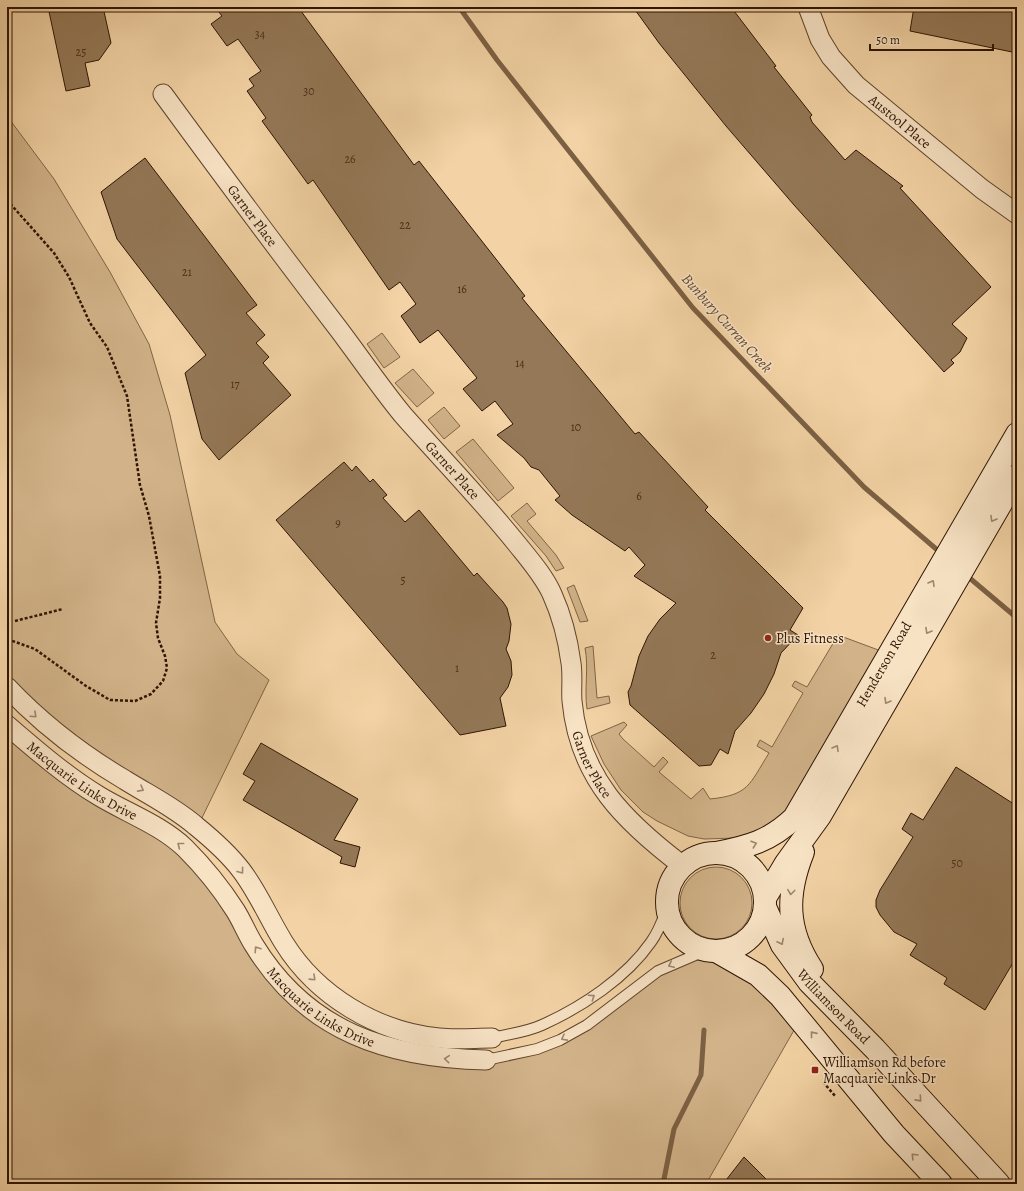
<svg xmlns="http://www.w3.org/2000/svg" width="1024" height="1191" font-family="Alegreya,serif">
<style>
.green{fill:#d2b389;stroke:#806446}
.lines{fill:none;stroke-linecap:round;stroke-linejoin:round}
.stream{stroke:#7c6043;stroke-width:5}
.building{fill:#947857;stroke:#2e1503}
.lane-casing{stroke:#5f442c;stroke-width:12}
.street-casing{stroke:#5f442c;stroke-width:21}
.secondary-casing{stroke:#2e1503;stroke-width:24}
.path{stroke:#2e1503;stroke-width:2.5;stroke-dasharray:3 2;stroke-linecap:butt}
.lane{stroke:#f7e2c4;stroke-width:10}
.street{stroke:#f7e2c4;stroke-width:19}
.secondary{stroke:#f7e2c4;stroke-width:22}
.oneway{stroke:#9d866d}
.poi-dot{fill:#8f2418;stroke:#f7e2c4;stroke-width:1.5}
.labels{text-anchor:middle;dominant-baseline:central;stroke-width:3;stroke-linejoin:round;paint-order:stroke}
.number-label{font-size:12px;fill:#482e18}
.street-label{font-size:14px;fill:#2e1503;stroke:#f7e2c4}
.poi-label{font-size:14px;fill:#2e1503;stroke:#f7e2c4;text-anchor:start}
.water-label{font-size:15px;font-style:italic;fill:#62472e;stroke:#f7e2c4}
</style>
<rect width="100%" height="100%" fill="#f3d3a5"/>
<filter id="stains"><feTurbulence type="fractalNoise" baseFrequency=".005" numOctaves="4"/><feColorMatrix values="0 0 0 0 .2 0 0 0 0 .09 0 0 0 0 .02 0 0 0 .5 -.17"/></filter>
<radialGradient id="worn" r=".72"><stop offset=".6" stop-color="#630" stop-opacity="0"/><stop offset="1" stop-color="#630" stop-opacity=".3"/></radialGradient>
<path class="green" d="M 7,116 L 54,179 L 110,272 L 149,344 L 170,415 L 215,622 L 237,654 L 269,680 L 197,828 L 7,688 Z
M 382,333 L 400,357 L 384,368 L 367,344 Z
M 413,369 L 434,393 L 417,407 L 395,383 Z
M 444,407 L 460,426 L 444,439 L 428,420 Z
M 473,439 L 514,488 L 498,501 L 456,452 Z
M 527,503 L 536,514 L 527,521 L 556,555 L 564,568 L 556,571 L 546,556 L 511,516 Z
M 574,585 L 588,621 L 580,622 L 567,588 Z
M 838,635 L 881,651 L 789,809 L 764,830 L 736,838 L 704,839 L 688,836 L 657,821 L 643,812 L 621,790 L 604,764 L 591,736 L 624,722 L 627,725 L 619,734 L 623,739 L 654,767 L 663,757 L 668,762 L 659,772 L 691,799 L 703,788 L 710,799 C 749,795 749,785 769,753 L 757,746 L 760,740 L 772,747 L 803,693 L 792,686 L 795,681 L 807,687 Z
M 593,646 L 597,698 L 609,696 L 610,703 L 587,709 C 584,689 589,668 585,648 Z
M 7,725 L 174,840 L 280,982 L 358,1037 L 486,1060 L 550,1044 L 637,986 L 707,950 L 801,1018 L 706,1184 L 7,1184 Z
M680 903a36 36 0 1 1 72 0a36 36 0 1 1-72 0Z"/>
<g class="lines">
<path class="stream" d="M 459,7 L 497,60 L 693,308 L 864,487 L 942,554
M 966,575 L 1017,618
M 663,1184 L 674,1129 L 701,1075 L 704,1030"/>
</g>
<path class="building" d="M 48,7 L 103,7 L 111,43 L 99,60 L 85,63 L 90,86 L 66,91 Z
M 215,7 L 298,7 L 414,165 L 419,161 L 525,296 L 522,298 L 581,369 L 635,434 L 639,432 L 708,507 L 705,510 L 803,608 L 790,630 L 798,635 L 781,653 L 774,674 L 764,694 L 751,713 L 735,731 L 728,754 L 720,749 L 711,765 L 699,766 L 630,705 L 628,692 L 631,686 L 639,656 L 648,636 L 660,619 L 676,603 L 634,576 L 645,565 L 629,547 L 625,551 L 572,515 L 555,500 L 560,496 L 539,470 L 531,467 L 524,458 L 497,435 L 513,424 L 495,401 L 482,411 L 463,389 L 477,378 L 438,330 L 420,343 L 401,316 L 416,304 L 400,282 L 389,290 L 313,180 L 308,184 L 262,121 L 266,118 L 247,91 L 254,86 L 249,79 L 261,71 L 238,39 L 227,46 L 211,24 L 222,16 Z
M 633,7 L 731,7 L 776,66 L 774,67 L 812,115 L 810,117 L 812,122 L 845,160 L 856,150 L 903,186 L 900,188 L 991,287 L 952,324 L 967,338 L 960,352 L 951,360 L 954,363 L 944,372 L 794,205 L 726,126 L 659,43 Z
M 914,7 L 1017,7 L 1017,53 L 910,31 Z
M 145,158 L 257,305 L 246,313 L 265,335 L 256,343 L 269,357 L 263,363 L 291,395 L 219,460 L 202,439 L 185,373 L 206,355 L 117,239 L 101,192 Z
M 344,462 L 352,471 L 356,466 L 370,482 L 373,479 L 387,495 L 383,498 L 405,522 L 419,510 L 474,576 L 477,573 L 503,602 L 507,608 L 511,624 L 509,641 L 506,649 L 511,661 L 512,675 L 508,687 L 500,698 L 506,726 L 460,735 L 276,520 Z
M 261,743 L 358,799 L 334,840 L 360,847 L 355,867 L 340,863 L 342,857 L 243,800 L 255,781 L 243,774 Z
M 956,767 L 1017,806 L 1017,956 L 985,1010 L 944,984 L 947,978 L 910,955 L 917,944 L 894,932 L 880,915 L 876,907 L 876,900 L 880,890 L 913,837 L 902,829 L 911,813 L 923,820 Z
M 744,1157 L 771,1184 L 723,1184 Z"/>
<g class="lines">
<g class="lane-casing">
<path id="lane" d="M 492,1038 C 509,1034 527,1032 542,1025 C 582,1007 626,978 651,942 C 659,931 663,919 668,906
M 486,1060 L 537,1049 L 560,1040 L 587,1025 L 658,971 L 707,950"/>
</g>
<g class="street-casing">
<g id="street">
<path id="s1" d="M 808,7 L 820,39 L 831,57 L 856,85 L 982,189 L 1017,214"/>
<path id="s2" d="M 163,94 C 220,172 278,250 337,327 C 359,356 380,387 403,415 C 441,458 481,499 517,544 C 529,559 544,576 552,594 C 562,616 568,640 571,663 C 573,676 571,689 572,701 C 579,778 625,822 683,866"/>
<path d="M 7,687 C 42,724 81,754 125,780 C 149,795 174,807 196,826 C 212,839 228,853 241,870 C 258,892 269,919 284,943 C 317,996 377,1032 439,1038 C 456,1040 475,1038 492,1038"/>
<path id="s3" d="M 7,725 C 36,750 66,776 99,796 C 127,813 161,825 185,848 C 204,867 221,888 235,910 C 242,921 247,934 254,945 C 307,1032 389,1058 486,1060"/>
</g>
</g>
<g class="secondary-casing">
<g id="secondary">
<path d="M 803,852 C 786,895 786,929 812,969"/>
<path id="s4" d="M 716,853 C 748,847 770,841 794,818 L 1017,434"/>
<circle cx="716" cy="902" r="49"/>
<path d="M 765,898 L 786,863 L 820,816 L 1017,476"/>
<path id="s5" d="M 765,907 L 782,945 L 809,982 L 875,1049 L 999,1184"/>
<path d="M 716,951 L 758,975 L 780,996 L 894,1134 L 941,1184"/>
</g>
</g>
<path class="path" d="M 7,200 L 54,253 L 69,277 L 90,323 L 107,347 L 127,396 L 140,485 L 149,516 L 160,576 L 160,598 L 156,623 L 158,638 L 165,656 L 167,668 L 163,681 L 151,694 L 135,701 L 110,700 L 86,686 L 35,649 L 7,639
M 15,621 L 63,609
M 823,1082 L 836,1097"/>
<use href="#lane" class="lane"/>
<use href="#street" class="street"/>
<use href="#secondary" class="secondary"/>
</g>
<defs><path id="oneway-chevron" d="M-2-3.5L2.5 0L-2 3.5" fill="none" stroke-width="1.6" stroke-linecap="round" stroke-linejoin="round"/></defs>
<g class="oneway">
<use href="#oneway-chevron" transform="translate(993 519) rotate(120)"/>
<use href="#oneway-chevron" transform="translate(932 583) rotate(-60)"/>
<use href="#oneway-chevron" transform="translate(928 631) rotate(120)"/>
<use href="#oneway-chevron" transform="translate(887 701) rotate(121)"/>
<use href="#oneway-chevron" transform="translate(34 715) rotate(43)"/>
<use href="#oneway-chevron" transform="translate(836 748) rotate(-60)"/>
<use href="#oneway-chevron" transform="translate(141 789) rotate(29)"/>
<use href="#oneway-chevron" transform="translate(754 844) rotate(-19)"/>
<use href="#oneway-chevron" transform="translate(180 845) rotate(-142)"/>
<use href="#oneway-chevron" transform="translate(241 871) rotate(53)"/>
<use href="#oneway-chevron" transform="translate(791 892) rotate(97)"/>
<use href="#oneway-chevron" transform="translate(781 942) rotate(63)"/>
<use href="#oneway-chevron" transform="translate(257 949) rotate(-124)"/>
<use href="#oneway-chevron" transform="translate(671 965) rotate(155)"/>
<use href="#oneway-chevron" transform="translate(313 978) rotate(44)"/>
<use href="#oneway-chevron" transform="translate(592 997) rotate(-34)"/>
<use href="#oneway-chevron" transform="translate(813 1034) rotate(-129)"/>
<use href="#oneway-chevron" transform="translate(564 1038) rotate(152)"/>
<use href="#oneway-chevron" transform="translate(447 1059) rotate(-175)"/>
<use href="#oneway-chevron" transform="translate(919 1099) rotate(48)"/>
<use href="#oneway-chevron" transform="translate(914 1156) rotate(-134)"/>
</g>
<g class="poi-dot">
<circle cx="768" cy="638" r="4"/>
<rect x="811" y="1066" width="8" height="8" rx="2"/>
</g>
<g class="labels">
<g class="number-label">
<text x="260" y="34">34</text>
<text x="81" y="52">25</text>
<text x="309" y="91">30</text>
<text x="350" y="159">26</text>
<text x="405" y="225">22</text>
<text x="187" y="272">21</text>
<text x="462" y="289">16</text>
<text x="520" y="363">14</text>
<text x="235" y="384">17</text>
<text x="576" y="427">10</text>
<text x="639" y="496">6</text>
<text x="338" y="523">9</text>
<text x="403" y="580">5</text>
<text x="713" y="655">2</text>
<text x="457" y="668">1</text>
<text x="957" y="863">50</text>
</g>
<g class="street-label">
<text stroke="none"><textPath href="#s1" startOffset="150">Austool Place</textPath></text>
<text stroke="none"><textPath href="#s2" startOffset="151">Garner Place</textPath></text>
<text stroke="none"><textPath href="#s2" startOffset="475">Garner Place</textPath></text>
<text stroke="none"><textPath href="#s4" startOffset="265">Henderson Road</textPath></text>
<text stroke="none"><textPath href="#s2" startOffset="811">Garner Place</textPath></text>
<text stroke="none"><textPath href="#s3" startOffset="94">Macquarie Links Drive</textPath></text>
<text stroke="none"><textPath href="#s3" startOffset="430">Macquarie Links Drive</textPath></text>
<text stroke="none"><textPath href="#s5" startOffset="122">Williamson Road</textPath></text>
</g>
<g class="poi-label">
<text x="776" y="638">Plus Fitness</text>
<text x="823" y="1062">Williamson Rd before<tspan x="823" dy="16">Macquarie Links Dr</tspan></text>
</g>
<g class="water-label">
<text transform="translate(727 323) rotate(48)">Bunbury Curran Creek</text>
</g>
</g>
<rect width="1024" height="1191" fill="none" stroke="#f3d3a5" stroke-width="24"/>
<rect x="8" y="8" width="1008" height="1175" fill="none" stroke="#2e1503" stroke-width="2"/>
<rect x="12" y="12" width="1000" height="1167" fill="none" stroke="#2e1503"/>
<path d="M870 44v6h123v-6" fill="none" stroke="#2e1503" stroke-width="2"/>
<text x="876" y="44" font-size="12" fill="#2e1503" stroke="#f7e2c4" stroke-width="3" paint-order="stroke">50 m</text>
<rect width="100%" height="100%" filter="url(#stains)"/>
<rect width="100%" height="100%" fill="url(#worn)"/>
</svg>
